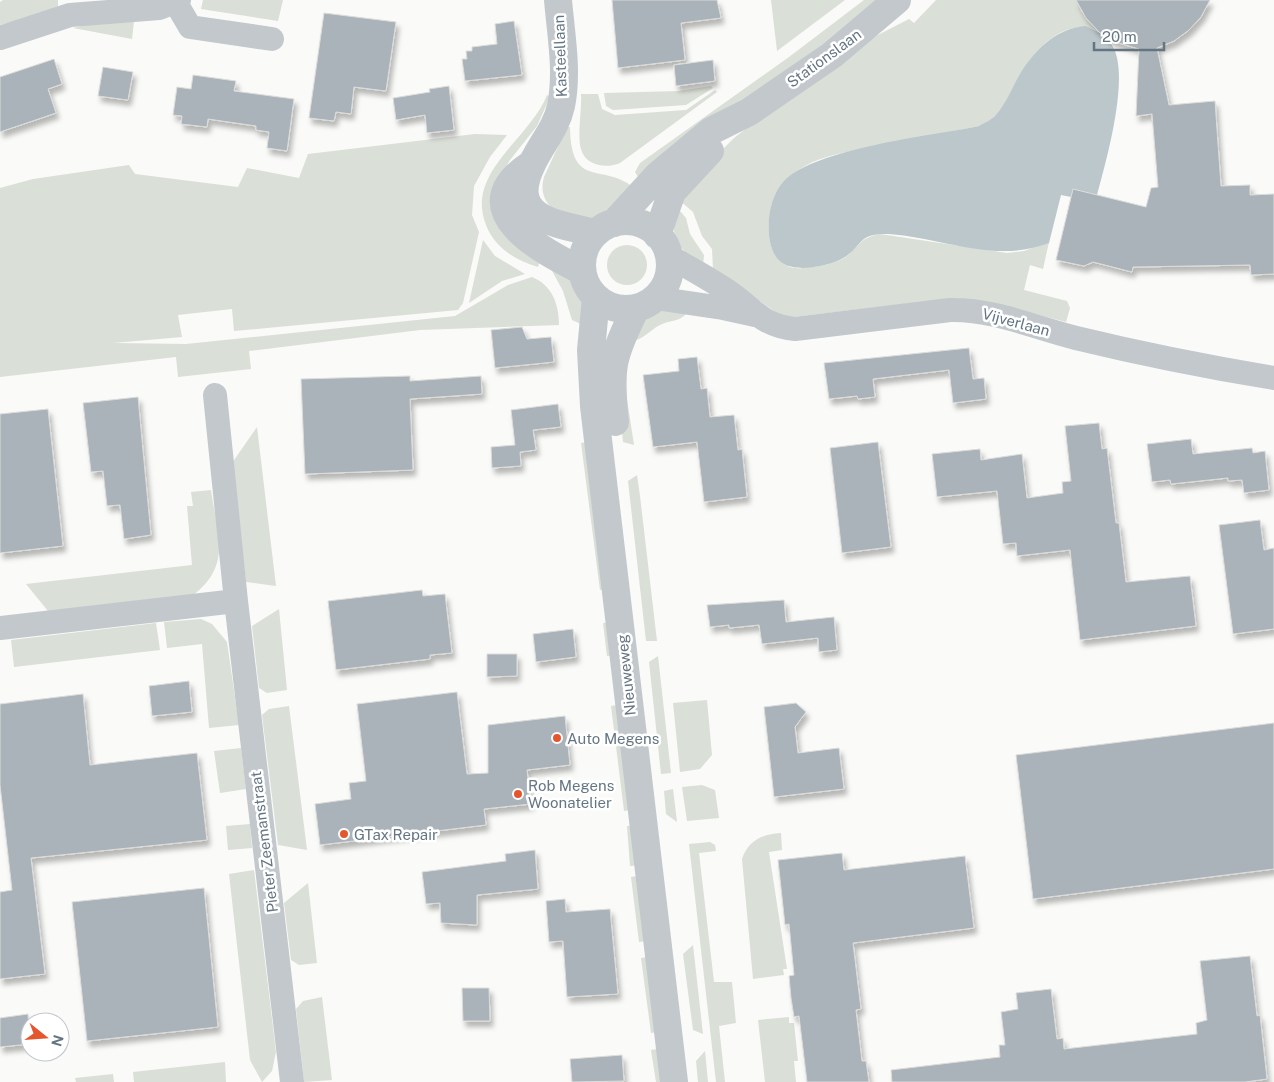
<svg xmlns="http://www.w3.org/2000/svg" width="1274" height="1082" font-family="'Public Sans',sans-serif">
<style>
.green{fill:#dadfd7}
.water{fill:#bbc7cb}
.building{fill:#aab3b9;stroke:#dcdcda;filter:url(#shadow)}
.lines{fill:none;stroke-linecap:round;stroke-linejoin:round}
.minor{stroke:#c3c8cc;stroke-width:24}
.tertiary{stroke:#c3c8cc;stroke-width:28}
.poi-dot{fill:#e4572e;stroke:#fff;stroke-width:2}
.labels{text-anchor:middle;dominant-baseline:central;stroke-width:5;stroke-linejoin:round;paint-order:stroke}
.street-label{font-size:15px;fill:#657683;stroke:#fff}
.poi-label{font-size:15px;fill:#657683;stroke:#fff;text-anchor:start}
</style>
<defs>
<filter id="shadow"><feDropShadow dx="3" dy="5.5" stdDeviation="2.5" flood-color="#0004"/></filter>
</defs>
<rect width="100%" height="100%" fill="#fafaf8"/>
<path class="green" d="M 3,0 L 58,0 L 58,10 L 0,25 L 0,2 Z
M 203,0 L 283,0 L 278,21 L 201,9 Z
M 771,0 L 845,0 L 777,51 Z
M 864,0 L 881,0 L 808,57 L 638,177 L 635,172 L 640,163 L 789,57 Z
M 936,0 L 1078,0 L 1081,11 L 1098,31 C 1066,18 1040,44 1023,70 C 1013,85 1008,103 995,116 C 991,121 984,123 979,126 C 942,134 904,140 867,148 C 847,152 822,156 805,166 C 794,172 783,181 777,191 C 763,216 763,272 803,268 C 815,267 837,264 847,256 C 861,244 860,238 880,234 L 1007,253 L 1024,251 L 1049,242 L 1043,269 L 1030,265 L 1024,290 L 1067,301 L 1070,308 L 1066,322 L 997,304 L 956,298 L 793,317 L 780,315 L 713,269 L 712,249 L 702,236 L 693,212 L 679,200 L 703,169 L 734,138 L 765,114 L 872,38 L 909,19 L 914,23 Z
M 134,21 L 132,39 L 73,28 L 97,22 Z
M 711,86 L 713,88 L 686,105 L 613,110 L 606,106 L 604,93 L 679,91 Z
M 715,90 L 717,92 L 620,163 C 607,169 585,166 581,149 C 577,137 582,109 581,94 L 598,94 L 602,109 L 615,115 L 686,110 Z
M 547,95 L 550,97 L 537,126 L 510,160 L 500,177 L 541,258 L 538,267 C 515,260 495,248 486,225 C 465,172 530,139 547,95 Z
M 567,127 L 570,127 C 571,191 602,161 636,189 C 626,197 615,211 603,216 C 576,228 534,211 544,177 Z
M 475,134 L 507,135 L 490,157 L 474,186 L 472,215 L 479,232 L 463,303 L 458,310 L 234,331 L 232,309 L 178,315 L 182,337 L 113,343 L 186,344 L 455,316 L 508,285 L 532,277 C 552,285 559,304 559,325 L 420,330 L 249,351 L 251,369 L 178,377 L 176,357 L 0,377 L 0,188 L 33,179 L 129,165 L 135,174 L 238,187 L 247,168 L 299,178 L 308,154 Z
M 676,210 L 681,212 L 686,218 L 690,234 L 704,255 L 703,266 C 679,249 669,240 676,210 Z
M 483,240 L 495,256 L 525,274 L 502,281 L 469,303 Z
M607 265a20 20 0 1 1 40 0a20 20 0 1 1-40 0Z
M 551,269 L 574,280 L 582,302 L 585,326 L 572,320 L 563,291 Z
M 659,310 L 686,314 C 679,322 669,320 660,325 C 650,330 643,340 632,341 L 640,322 Z
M 618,386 L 625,386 L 634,445 L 623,442 Z
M 257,427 L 276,586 L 246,582 L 232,463 Z
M 593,441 L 611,588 L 600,590 L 581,443 Z
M 637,475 L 640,496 L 657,641 L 646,641 L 628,481 Z
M 211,490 C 217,534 233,565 192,596 L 48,611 L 26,584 L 192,565 L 187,506 L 193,506 L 191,492 Z
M 279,609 L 287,690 L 267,693 L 259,688 L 252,626 Z
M 201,619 L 212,624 L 227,642 L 239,725 L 209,728 L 202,644 L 167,648 L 164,622 Z
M 156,623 L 160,650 L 14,667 L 11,640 Z
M 603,623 L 614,623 L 618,655 L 607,656 Z
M 658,656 L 671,773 L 661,774 L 649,662 Z
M 707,700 L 712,755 L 700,769 L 680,772 L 673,703 Z
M 617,705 L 636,809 L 624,811 L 611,706 Z
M 289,706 L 307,850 L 278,845 L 262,715 L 269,709 Z
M 241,748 L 246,789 L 220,793 L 214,751 Z
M 702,785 L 715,790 L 719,818 L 687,821 L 682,787 Z
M 673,789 L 677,822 L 666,814 L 664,791 Z
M 250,824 L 252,848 L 228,850 L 226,826 Z
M 638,825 L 642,865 L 630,866 L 627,826 Z
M 781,833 L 782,850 L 769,852 L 787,969 L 783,969 L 784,975 L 753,979 L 742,859 C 748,841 762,834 781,833 Z
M 710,842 L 715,845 L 716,851 L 699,853 L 714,982 L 732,982 L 736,1023 L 719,1026 L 725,1082 L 716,1082 L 689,844 Z
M 254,870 L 276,1052 L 272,1071 L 262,1082 L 250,1060 L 229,874 Z
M 637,876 L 648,941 L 639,942 L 631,877 Z
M 308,883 L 317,963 L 299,965 L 291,960 L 284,903 Z
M 693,945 L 703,1034 L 693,1030 L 683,954 Z
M 653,956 L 662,1031 L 651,1033 L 641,958 Z
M 322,997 L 332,1080 L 304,1082 L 296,1009 L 303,1001 Z
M 789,1017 L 789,1023 L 794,1023 L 798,1061 L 794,1061 L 796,1082 L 765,1082 L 758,1020 Z
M 663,1048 L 668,1082 L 656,1082 L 651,1050 Z
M 705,1051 L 708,1082 L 698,1082 L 696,1061 Z
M 225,1062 L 226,1082 L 134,1082 L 133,1072 Z
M 113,1074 L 114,1082 L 76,1082 L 75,1078 Z"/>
<path class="water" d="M 1085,26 C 1098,31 1108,36 1114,49 C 1129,80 1106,162 1097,195 L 1073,189 L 1071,197 L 1061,195 L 1049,243 C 994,264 945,238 889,234 C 858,233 864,244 845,257 C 833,265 807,270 793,267 C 779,265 773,255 770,242 C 766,222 770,196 784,181 C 816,148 931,136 979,126 C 984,123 991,120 995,116 C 1008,102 1013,84 1023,69 C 1039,46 1057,29 1085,26 Z"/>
<path class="building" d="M 612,0 L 717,0 L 721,18 L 681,23 L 685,60 L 618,68 Z
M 1076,0 L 1210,0 L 1201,17 L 1189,30 L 1174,41 L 1157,48 L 1169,105 L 1215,101 L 1221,186 L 1250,185 L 1250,195 L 1274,194 L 1274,274 L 1251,275 L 1250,265 L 1133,267 L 1132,272 L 1093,262 L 1084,266 L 1056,260 L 1073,189 L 1146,207 L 1151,188 L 1158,187 L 1152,114 L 1136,116 L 1139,49 L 1112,41 L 1099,32 L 1086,18 Z
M 324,13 L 396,22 L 386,91 L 354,87 L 351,114 L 336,112 L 334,121 L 309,118 Z
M 514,21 L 522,75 L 465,81 L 462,59 L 467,59 L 466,51 L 472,51 L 472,47 L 497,44 L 495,24 Z
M 54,59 L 62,84 L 48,89 L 56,113 L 0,132 L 0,77 Z
M 713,60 L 715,81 L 676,86 L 674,65 Z
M 103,67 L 133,72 L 128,100 L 98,96 Z
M 193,75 L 236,81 L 234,91 L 294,99 L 287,151 L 267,148 L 269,132 L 256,130 L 256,126 L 208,119 L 207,127 L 181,124 L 182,116 L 173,115 L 177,87 L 191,89 Z
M 449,86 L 454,130 L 427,133 L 425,115 L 396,120 L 393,98 L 430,92 L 429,89 Z
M 522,327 L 527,339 L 551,337 L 554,362 L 495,368 L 491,330 Z
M 969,348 L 973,379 L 984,378 L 986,399 L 953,403 L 949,370 L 873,379 L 875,397 L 858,399 L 857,396 L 829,399 L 824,363 Z
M 697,357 L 701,389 L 707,388 L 710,417 L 734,415 L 738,450 L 742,449 L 747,497 L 704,502 L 697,442 L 653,447 L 643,375 L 679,371 L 678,359 Z
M 410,376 L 410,381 L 481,376 L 482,394 L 410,399 L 413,470 L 305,474 L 301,379 Z
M 138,397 L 151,535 L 124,539 L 120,505 L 107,506 L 103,471 L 91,472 L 83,403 Z
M 558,404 L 561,427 L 533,430 L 536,450 L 520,452 L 521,466 L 492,468 L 491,447 L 515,445 L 511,410 Z
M 48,409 L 63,546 L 0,553 L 0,414 Z
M 1099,423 L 1102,449 L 1107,448 L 1116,523 L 1119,523 L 1126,582 L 1190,576 L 1196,626 L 1080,640 L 1070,550 L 1017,556 L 1016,543 L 1003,544 L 997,491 L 937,497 L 932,454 L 980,449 L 981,460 L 1022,454 L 1027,498 L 1063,493 L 1062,482 L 1071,481 L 1065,426 Z
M 1191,439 L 1193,454 L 1252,448 L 1253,453 L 1265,451 L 1269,490 L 1244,493 L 1242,480 L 1228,481 L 1228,478 L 1171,484 L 1170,480 L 1152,482 L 1147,444 Z
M 878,442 L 891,547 L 842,553 L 830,448 Z
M 1260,520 L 1264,550 L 1274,548 L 1274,629 L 1233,634 L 1219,525 Z
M 422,590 L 423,596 L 445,594 L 452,653 L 430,655 L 430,659 L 336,670 L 328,601 Z
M 784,600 L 786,622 L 834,617 L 837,650 L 819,652 L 818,638 L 762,644 L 759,625 L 729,628 L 729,625 L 710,627 L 707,605 Z
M 573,629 L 576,657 L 536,662 L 533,634 Z
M 487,654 L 517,654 L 517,676 L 487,677 Z
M 189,681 L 192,712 L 152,716 L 149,686 Z
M 457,692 L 467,774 L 488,773 L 488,725 L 565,716 L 570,765 L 527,770 L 531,804 L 484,809 L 486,825 L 320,845 L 315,804 L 351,799 L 349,783 L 366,781 L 357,704 Z
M 83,694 L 90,765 L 197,753 L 207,840 L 31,858 L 45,974 L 0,979 L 0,892 L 12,890 L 0,785 L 0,704 Z
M 796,703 L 806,712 L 795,727 L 798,753 L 839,748 L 844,789 L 774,797 L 764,707 Z
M 1274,723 L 1274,869 L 1033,899 L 1016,755 Z
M 535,850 L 538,889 L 477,895 L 477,925 L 441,923 L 440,903 L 426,904 L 422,872 L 506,861 L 505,854 Z
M 842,853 L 844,870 L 965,856 L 974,928 L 853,943 L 861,1009 L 856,1010 L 862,1061 L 866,1061 L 869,1082 L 807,1082 L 799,1016 L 794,1017 L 791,998 L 789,976 L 794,975 L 789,924 L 785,925 L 778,860 Z
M 204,888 L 218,1027 L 87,1041 L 72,902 Z
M 565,899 L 566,912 L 610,909 L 618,994 L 567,997 L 563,941 L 549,942 L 546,901 Z
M 1250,956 L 1257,1016 L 1260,1015 L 1267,1079 L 1245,1082 L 892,1082 L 891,1070 L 1000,1057 L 999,1045 L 1005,1045 L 1001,1012 L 1018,1009 L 1016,993 L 1051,989 L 1057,1039 L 1063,1038 L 1064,1049 L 1197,1034 L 1196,1023 L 1207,1020 L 1200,961 Z
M 462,988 L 489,988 L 490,1021 L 463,1021 Z
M 28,1014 L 30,1044 L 0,1047 L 0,1018 Z
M 622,1055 L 624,1081 L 572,1082 L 570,1059 Z"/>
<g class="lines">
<path class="minor" d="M 176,3 L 190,27 L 272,39
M 0,38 L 70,15 L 159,8 L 179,0
M 669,256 C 689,268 710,279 729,292 C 754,309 762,326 795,329 L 950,310 C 994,309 1035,328 1076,338 C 1142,354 1207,367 1274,378
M 655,298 L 723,308 L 755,315
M 215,395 L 236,601 L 292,1082
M 0,628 L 236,601"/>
<path class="tertiary" d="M 558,0 C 561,35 568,72 561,106 C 556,129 541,144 532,164 C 505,219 557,224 596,233
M 530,165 C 462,210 543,251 582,271
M582 265a44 44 0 1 1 88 0a44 44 0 1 1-88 0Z
M 614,223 L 658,175 L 711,131 L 749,112 L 832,55 L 897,0
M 657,235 L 672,192 L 710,151
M 596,298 L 591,350 L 594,406 L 674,1082
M 615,422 C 609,368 612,356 636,308"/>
</g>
<g class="poi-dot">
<circle cx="557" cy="738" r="5"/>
<circle cx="518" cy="794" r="5"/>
<circle cx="344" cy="834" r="5"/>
</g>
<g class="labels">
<g class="street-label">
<text transform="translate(560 56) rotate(-92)">Kasteellaan</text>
<text transform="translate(824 58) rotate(-36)">Stationslaan</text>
<text transform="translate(1016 322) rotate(15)">Vijverlaan</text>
<text transform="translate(626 675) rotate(-96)">Nieuweweg</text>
<text transform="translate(264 842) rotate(-97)">Pieter Zeemanstraat</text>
</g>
<g class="poi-label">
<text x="567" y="738">Auto Megens</text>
<text x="528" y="785">Rob Megens<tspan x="528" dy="17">Woonatelier</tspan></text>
<text x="354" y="834">GTax Repair</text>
</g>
</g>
<g transform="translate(45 1037) rotate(107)"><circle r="24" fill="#ffffff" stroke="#c1c8cd"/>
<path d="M0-4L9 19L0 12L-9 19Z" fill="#e4572e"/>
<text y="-8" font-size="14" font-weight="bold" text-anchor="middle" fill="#657683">N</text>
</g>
<path d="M1094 42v8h70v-8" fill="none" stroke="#657683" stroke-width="2.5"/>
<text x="1102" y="42" font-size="15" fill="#657683" stroke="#ffffff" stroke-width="4" paint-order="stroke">20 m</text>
</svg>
